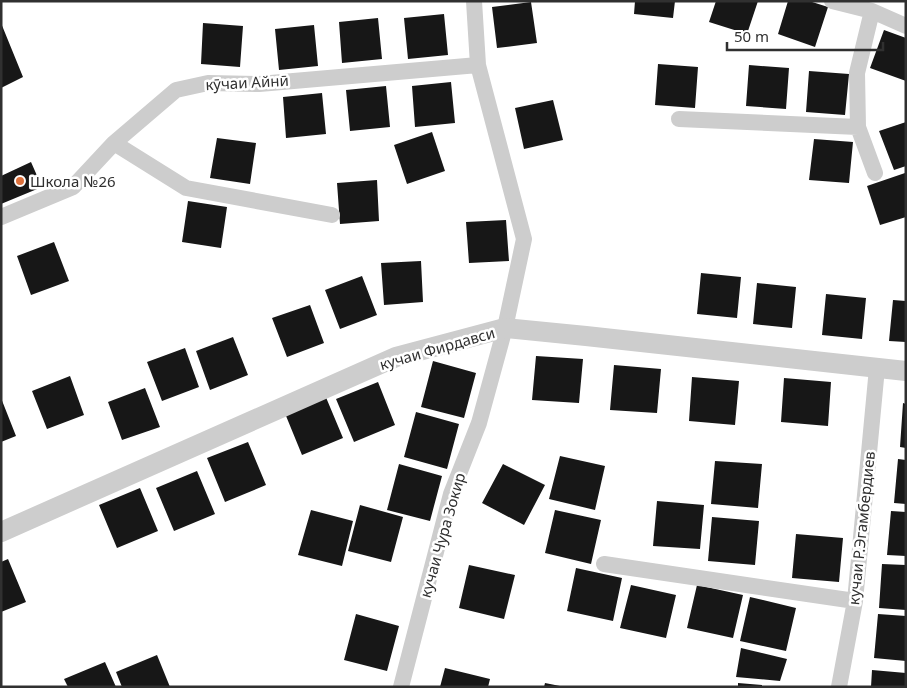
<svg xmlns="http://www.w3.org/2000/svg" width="907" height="688" font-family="'Noto Sans',sans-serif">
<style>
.building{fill:#171717}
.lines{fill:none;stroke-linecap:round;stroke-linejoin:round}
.minor{stroke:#cdcdcd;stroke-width:16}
.tertiary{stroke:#cdcdcd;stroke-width:20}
.poi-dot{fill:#dd713d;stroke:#fff;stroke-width:2}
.labels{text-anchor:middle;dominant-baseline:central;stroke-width:5;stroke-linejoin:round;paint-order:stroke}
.street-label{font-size:15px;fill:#303030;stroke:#fff}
.poi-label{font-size:15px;fill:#303030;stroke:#fff;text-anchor:start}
</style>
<rect width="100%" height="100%" fill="#fff"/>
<path class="building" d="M 635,1 L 675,1 L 673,18 L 634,14 Z
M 716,1 L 758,1 L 747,34 L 709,22 Z
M 788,1 L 809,1 L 828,7 L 815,47 L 778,34 Z
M 531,2 L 537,43 L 497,48 L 492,7 Z
M 444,14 L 448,55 L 408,59 L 404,18 Z
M 378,18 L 382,59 L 342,63 L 339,22 Z
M 1,23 L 23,77 L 1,88 Z
M 203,23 L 243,26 L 240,67 L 201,64 Z
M 314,25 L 318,66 L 279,70 L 275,29 Z
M 884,30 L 906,38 L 906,81 L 870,68 Z
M 658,64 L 698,67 L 695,108 L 655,105 Z
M 749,65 L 789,68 L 786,109 L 746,106 Z
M 809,71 L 849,74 L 845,115 L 806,112 Z
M 451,82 L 455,123 L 415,127 L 412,86 Z
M 386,86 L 390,127 L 350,131 L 346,90 Z
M 322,93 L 326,134 L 286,138 L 283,97 Z
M 553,100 L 563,140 L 524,149 L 515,108 Z
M 906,122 L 906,166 L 894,170 L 879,131 Z
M 432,132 L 445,171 L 407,184 L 394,145 Z
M 217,138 L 256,143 L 250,184 L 210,178 Z
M 814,139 L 853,142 L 849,183 L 809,180 Z
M 31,162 L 42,187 L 1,204 L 1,176 Z
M 905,173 L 906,177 L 906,217 L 880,225 L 867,186 Z
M 377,180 L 379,221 L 340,224 L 337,183 Z
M 188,201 L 227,207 L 221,248 L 182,242 Z
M 506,220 L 509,261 L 469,263 L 466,222 Z
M 54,242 L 69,281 L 31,295 L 17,256 Z
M 421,261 L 423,302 L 384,305 L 381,263 Z
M 701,273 L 741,277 L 737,318 L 697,314 Z
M 362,276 L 377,315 L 340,329 L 325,290 Z
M 757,283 L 796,287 L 792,328 L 753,324 Z
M 826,294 L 866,298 L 862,339 L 822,335 Z
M 893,300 L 906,301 L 906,342 L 889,341 Z
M 310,305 L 324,343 L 287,357 L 272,318 Z
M 233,337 L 248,375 L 210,390 L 196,351 Z
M 185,348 L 199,387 L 162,401 L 147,362 Z
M 536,356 L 583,359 L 579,403 L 532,400 Z
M 433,361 L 476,373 L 464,418 L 421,407 Z
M 614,365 L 661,369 L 657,413 L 610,410 Z
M 70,376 L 84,415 L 47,429 L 32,391 Z
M 692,377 L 739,381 L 735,425 L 689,421 Z
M 784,378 L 831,382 L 828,426 L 781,422 Z
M 378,382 L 395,425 L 354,442 L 336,399 Z
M 145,388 L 160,427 L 122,440 L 108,402 Z
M 325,395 L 343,438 L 302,455 L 284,411 Z
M 1,398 L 16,436 L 1,442 Z
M 903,403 L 906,404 L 906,448 L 900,447 Z
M 416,412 L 459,424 L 447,469 L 404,457 Z
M 248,442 L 266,485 L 225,502 L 207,458 Z
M 560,456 L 605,466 L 595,510 L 549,499 Z
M 898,459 L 906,460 L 906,504 L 894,503 Z
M 715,461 L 762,464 L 758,508 L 711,504 Z
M 399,464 L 442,476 L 430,521 L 387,510 Z
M 503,464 L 545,485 L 524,525 L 482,503 Z
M 197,471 L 215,514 L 174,531 L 156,488 Z
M 140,488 L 158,531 L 117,548 L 99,505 Z
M 657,501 L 704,505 L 700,549 L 653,546 Z
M 360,505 L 403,517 L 391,562 L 348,551 Z
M 311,510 L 353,521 L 342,566 L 298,555 Z
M 555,510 L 601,520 L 591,564 L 545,553 Z
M 891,511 L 906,512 L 906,556 L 887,555 Z
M 712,517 L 759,521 L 755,565 L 708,561 Z
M 796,534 L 843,538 L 839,582 L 792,578 Z
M 8,559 L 26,602 L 1,612 L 1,562 Z
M 882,564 L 906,565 L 906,610 L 879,608 Z
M 469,565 L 515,575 L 504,619 L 459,608 Z
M 576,568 L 622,578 L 613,621 L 567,611 Z
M 631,585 L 676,595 L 666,638 L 620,628 Z
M 697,585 L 743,595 L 733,638 L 687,628 Z
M 750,597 L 796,608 L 786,651 L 740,641 Z
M 356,614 L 399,626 L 387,671 L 344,660 Z
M 878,614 L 906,616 L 906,661 L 874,658 Z
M 741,648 L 787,659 L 780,681 L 736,677 Z
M 157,655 L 170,687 L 122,687 L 116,672 Z
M 105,662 L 116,687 L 68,687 L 64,679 Z
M 445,668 L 490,679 L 488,687 L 440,687 Z
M 872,670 L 906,673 L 906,687 L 871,687 Z
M 545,683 L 560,686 L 560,687 L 544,687 Z
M 738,683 L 762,685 L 762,687 L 738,687 Z"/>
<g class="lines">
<path class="minor" d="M 832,1 L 872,11 L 906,26
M 872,11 L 857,73 L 858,127 L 875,173
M 679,119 L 858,127
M 114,143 L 186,188 L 332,215
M 1,217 L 73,187 L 114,143 L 176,90 L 208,83 L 259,84 L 478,65
M 604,564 L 855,601
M 401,687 L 451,494 L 479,423 L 505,328 L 524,239 L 478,65 L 474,1
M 839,687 L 855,601 L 877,368"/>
<path class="tertiary" d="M 1,532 L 396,357 L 505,328 L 586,336 L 906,371"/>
</g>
<circle class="poi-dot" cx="20" cy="181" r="5"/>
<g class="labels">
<g class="street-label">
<text transform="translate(247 82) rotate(-3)">кӯчаи Айнӣ</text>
<text transform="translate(437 348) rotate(-16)">кучаи Фирдавси</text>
<text transform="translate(861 528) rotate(-84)">кучаи Р.Эгамбердиев</text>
<text transform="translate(442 535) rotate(-74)">кучаи Чура Зокир</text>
</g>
<g class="poi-label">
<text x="30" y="181">Школа №26</text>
</g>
</g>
<rect width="907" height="688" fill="none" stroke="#303030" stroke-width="5"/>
<path d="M727 42v8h156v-8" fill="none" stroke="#303030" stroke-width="2.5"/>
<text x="734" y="42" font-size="15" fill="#303030" stroke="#ffffff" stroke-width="4" paint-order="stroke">50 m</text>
</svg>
